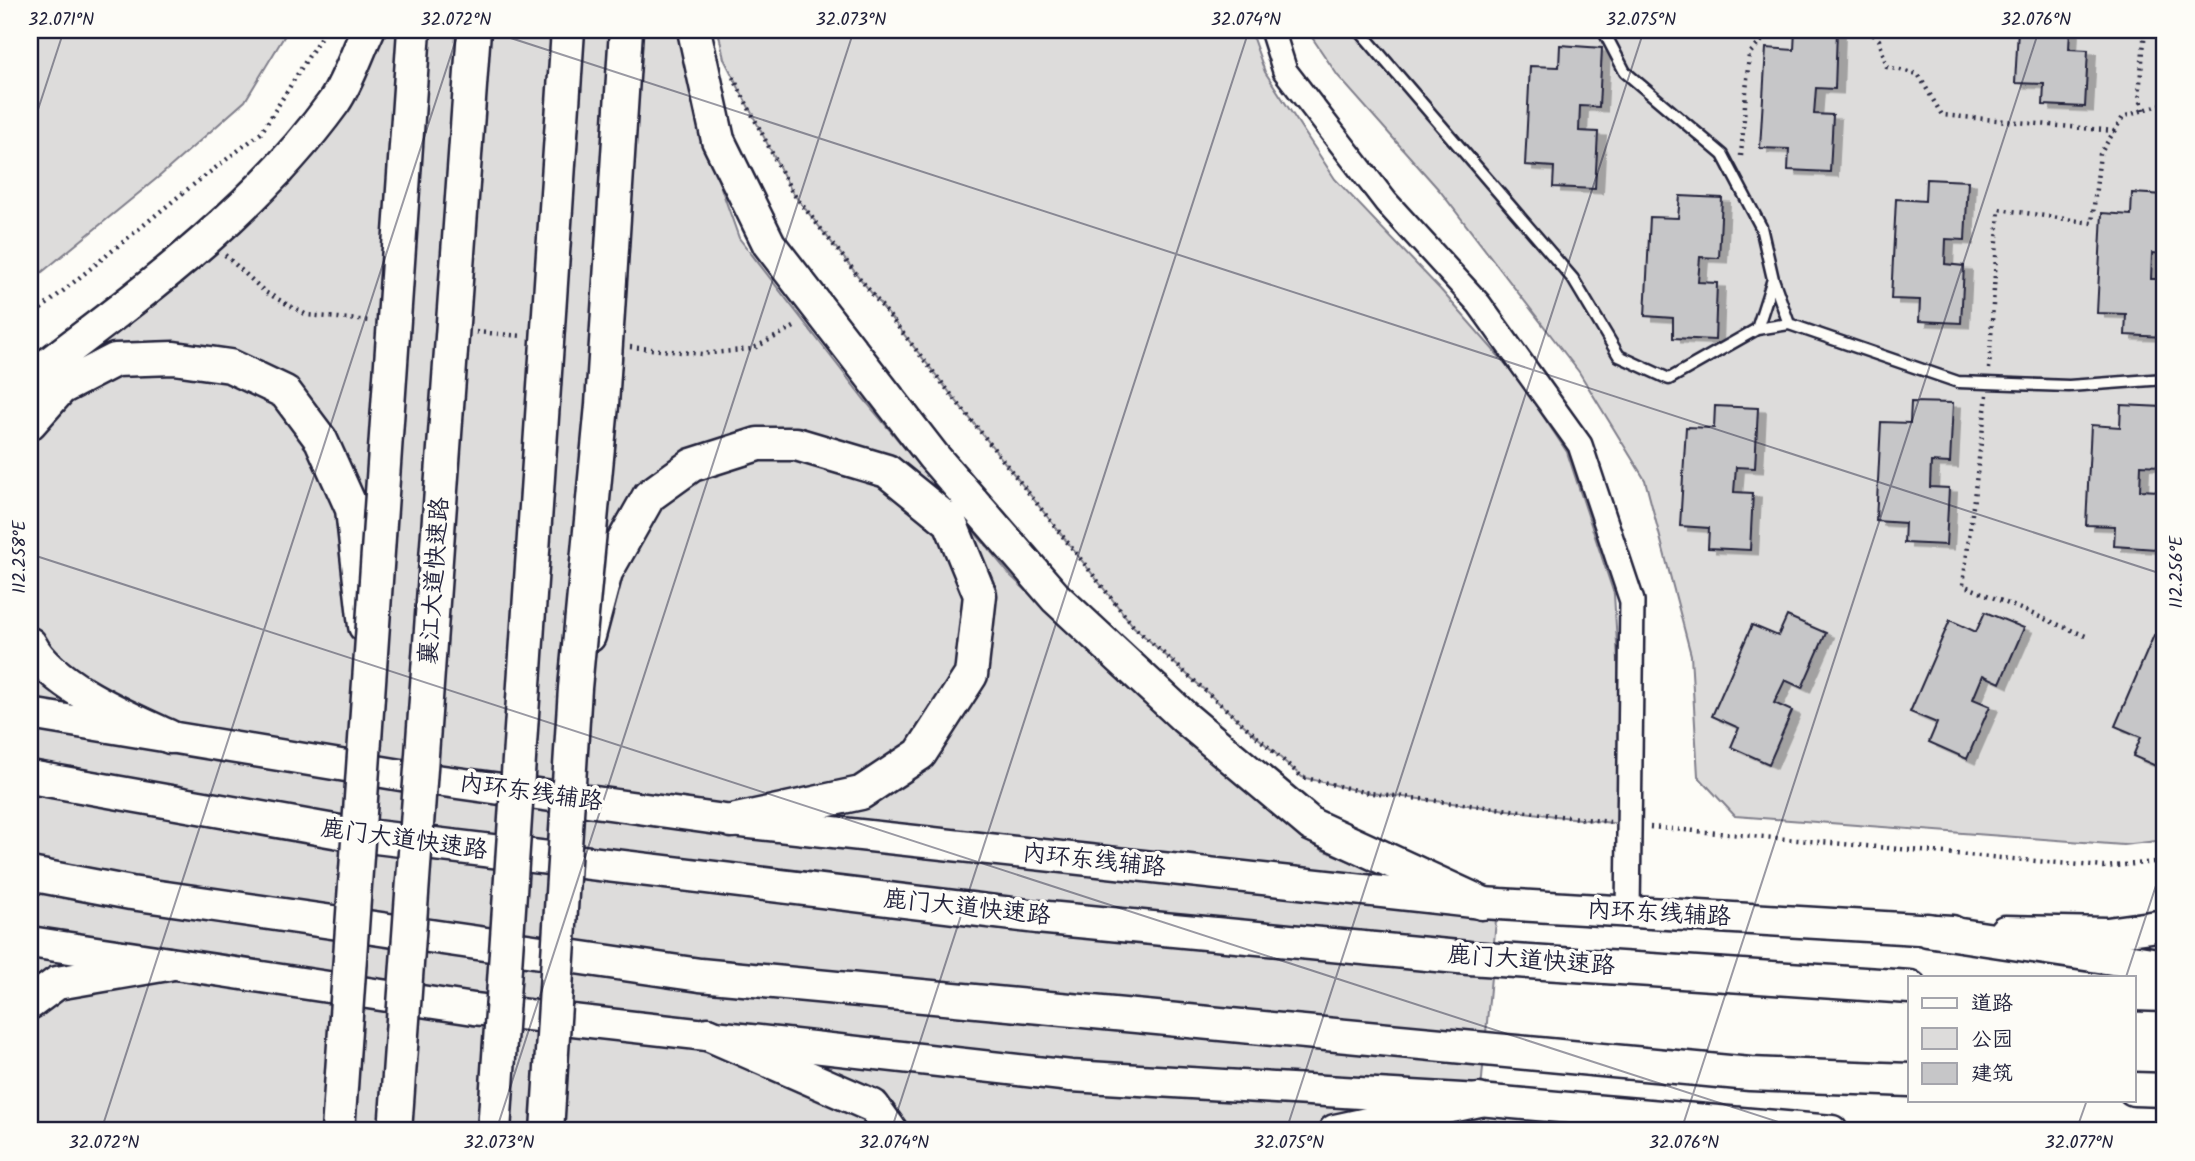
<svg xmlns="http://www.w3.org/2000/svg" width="2195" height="1161" font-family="Kalam,'LXGW WenKai TC',sans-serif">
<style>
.green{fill:#dddcdb;stroke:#807f8b;stroke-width:2}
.building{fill:#c6c6c8;stroke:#22223b;stroke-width:2;filter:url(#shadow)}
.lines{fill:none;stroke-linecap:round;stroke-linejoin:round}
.service-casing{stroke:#22223b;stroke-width:15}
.tertiary-casing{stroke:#22223b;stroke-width:28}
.primary-casing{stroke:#22223b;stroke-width:35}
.trunk-casing{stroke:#22223b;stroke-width:37}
.path{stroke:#22223b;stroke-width:4.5;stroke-dasharray:2 5;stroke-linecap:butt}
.service{stroke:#fdfcf7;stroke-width:10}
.tertiary{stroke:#fdfcf7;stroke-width:23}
.primary{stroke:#fdfcf7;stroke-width:30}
.trunk{stroke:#fdfcf7;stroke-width:32}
.trunk-bridge-casing{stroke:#22223b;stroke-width:37;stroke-linecap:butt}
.trunk-bridge{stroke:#fdfcf7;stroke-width:32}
.ticks{fill:none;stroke:#22223b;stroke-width:2;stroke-opacity:0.45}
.labels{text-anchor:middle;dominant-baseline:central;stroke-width:7;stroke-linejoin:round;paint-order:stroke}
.street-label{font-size:24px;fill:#22223b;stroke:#fdfcf7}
.neatline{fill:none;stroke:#22223b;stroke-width:2.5}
.ticks-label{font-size:18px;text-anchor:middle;fill:#22223b}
</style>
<defs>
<filter id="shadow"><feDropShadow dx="8" dy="4.5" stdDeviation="0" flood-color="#0004"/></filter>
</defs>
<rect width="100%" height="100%" fill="#fdfcf7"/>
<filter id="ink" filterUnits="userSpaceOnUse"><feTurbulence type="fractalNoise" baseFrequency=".0143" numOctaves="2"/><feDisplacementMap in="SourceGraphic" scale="14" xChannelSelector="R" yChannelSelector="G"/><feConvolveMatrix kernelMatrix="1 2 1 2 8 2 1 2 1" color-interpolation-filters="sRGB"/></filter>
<g filter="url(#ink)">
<path class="green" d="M 30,30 L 288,30 L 245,101 L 161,175 L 30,282 Z
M 381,30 L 686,30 L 702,134 L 739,238 L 864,399 L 1011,576 L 1139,699 L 1322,850 L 1496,920 L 1481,1090 L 1305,1131 L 30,1131 L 30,396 L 290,183 L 350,104 Z
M 718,30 L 1250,30 L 1265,72 L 1335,179 L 1440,289 L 1517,377 L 1567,452 L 1614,594 L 1628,825 L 1363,792 L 1302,777 L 1134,627 L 792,192 L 724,59 Z
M 1307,30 L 2165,30 L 2165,840 L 2123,845 L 1735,816 L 1698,776 L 1691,655 L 1645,480 L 1579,372 L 1440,191 L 1338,76 Z"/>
<path class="building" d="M 1795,30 L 1837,30 L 1835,89 L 1816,88 L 1814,114 L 1833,115 L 1830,172 L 1788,170 L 1789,149 L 1760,148 L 1766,48 L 1794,50 Z
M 2018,30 L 2070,30 L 2069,49 L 2088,50 L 2085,107 L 2043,105 L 2044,84 L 2015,83 Z
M 1560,45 L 1602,48 L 1599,107 L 1580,106 L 1579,131 L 1598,132 L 1595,189 L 1553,187 L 1554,167 L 1525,165 L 1530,66 L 1559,67 Z
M 1926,179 L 1968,181 L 1965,240 L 1946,239 L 1945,264 L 1964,266 L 1961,323 L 1919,321 L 1920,300 L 1891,299 L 1896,199 L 1925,201 Z
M 2132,193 L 2165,195 L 2165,254 L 2152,253 L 2151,279 L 2165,279 L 2165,337 L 2125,335 L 2126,314 L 2097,313 L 2102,213 L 2131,215 Z
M 1680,196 L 1722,198 L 1719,258 L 1700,257 L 1698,282 L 1717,283 L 1715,340 L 1673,338 L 1673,318 L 1645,316 L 1650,217 L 1678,218 Z
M 1911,402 L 1953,403 L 1950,463 L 1931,462 L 1930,487 L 1949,488 L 1946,545 L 1904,543 L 1905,523 L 1876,521 L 1881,422 L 1910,423 Z
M 2121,405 L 2163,407 L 2160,466 L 2141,465 L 2140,490 L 2159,491 L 2156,549 L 2114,546 L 2115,526 L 2086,525 L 2091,425 L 2120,427 Z
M 1715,406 L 1758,408 L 1755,468 L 1736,467 L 1734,492 L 1753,493 L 1750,550 L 1708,548 L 1709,528 L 1680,526 L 1686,427 L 1714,428 Z
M 1985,612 L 2024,628 L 2000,683 L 1983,675 L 1973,699 L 1990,706 L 1967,759 L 1929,742 L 1937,723 L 1910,712 L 1950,620 L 1976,632 Z
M 1787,616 L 1826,633 L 1802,688 L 1785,680 L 1774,703 L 1792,711 L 1769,764 L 1731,747 L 1739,728 L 1712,716 L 1752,625 L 1778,636 Z
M 2154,635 L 2165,639 L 2165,770 L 2133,756 L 2141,737 L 2115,726 Z"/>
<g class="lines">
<g class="service-casing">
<path id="service" d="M 1359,30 L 1573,279 L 1619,356 L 1669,379 L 1757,329 L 1773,279
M 1603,30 L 1625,72 L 1723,155 L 1761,227 L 1773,279 L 1789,324 L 1958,382 L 2069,386 L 2165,379
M 1757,329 L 1789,324"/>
</g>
<g class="tertiary-casing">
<path id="tertiary" d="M 1272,30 L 1285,71 L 1386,202 L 1479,304 L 1580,445 L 1632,601 L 1628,912"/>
</g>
<g class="primary-casing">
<path id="primary" d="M 30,714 L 407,776 L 732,821 L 1482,903 L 1952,931
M 2005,931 L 2107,933 L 2165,925
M 30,942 L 474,1009 L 1071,1076 L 1479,1100 L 1832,1131"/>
</g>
<g class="trunk-casing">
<path id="trunk" d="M 694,30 L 718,140 L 769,244 L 933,456 L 1056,598 L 1184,717 L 1312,825 L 1482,903
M 30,378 C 138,296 253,214 334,102 C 348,82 357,53 368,30
M 30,423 L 61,388 L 115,360 L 174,358 L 230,366 L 285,392 L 321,440 L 352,509 L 365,626
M 589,636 L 606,572 L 649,496 L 692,465 L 758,444 L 796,444 L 887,471 L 950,522 L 980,595 L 971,675 L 920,754 L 861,793 L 732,821
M 30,644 C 52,686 127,717 170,737
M 30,777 L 351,834 L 1037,917 L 1469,958 L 1910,987
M 30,874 L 131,893 L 700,975 L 1750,1074 L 1910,1080
M 1927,930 L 2165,966
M 2134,994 L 2165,995
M 30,1003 L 57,983 L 168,964
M 708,1034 L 873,1106 L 891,1131
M 2134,1089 L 2165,1090
M 1335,1131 L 1479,1100"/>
</g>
<path class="path" d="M 1868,30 L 1879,40 L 1887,67 L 1918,74 L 1942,115 L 2114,131
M 733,77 L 792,192 L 1134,627 L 1302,777 L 1363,792 L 1610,822
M 2143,110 L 2139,93 L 2145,30
M 1741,156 L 1749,54 L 1772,30
M 225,255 L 265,292 L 307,315 L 370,321
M 30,318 L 184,192 L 261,133 L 325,30
M 476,332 L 523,336
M 630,347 L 702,354 L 752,349 L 794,327
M 1989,369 L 1999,209 L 2092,223 L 2100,154 L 2123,117 L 2165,103
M 1987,395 L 1963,585 L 2088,637
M 1650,827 L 2104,867 L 2165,861"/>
<use href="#service" class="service"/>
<use href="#tertiary" class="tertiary"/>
<use href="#primary" class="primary"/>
<use href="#trunk" class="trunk"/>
<g class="trunk-bridge-casing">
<path id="trunk-bridge" d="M 338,1131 L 414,30
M 395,1131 L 474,30
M 494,1131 L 568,30
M 547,1131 L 575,688 L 602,405 L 626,30"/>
</g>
<use href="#trunk-bridge" class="trunk-bridge"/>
</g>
</g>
<path class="ticks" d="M 486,30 L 2165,575M 30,134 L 64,30M 30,554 L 1806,1131M 2126,977 L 2165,858M 101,1131 L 459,30M 496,1131 L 854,30M 891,1131 L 1249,30M 1286,1131 L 1644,30M 1681,1131 L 2039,30M 2076,1131 L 2087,1100"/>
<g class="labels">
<g class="street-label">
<text transform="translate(435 581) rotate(-86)">襄江大道快速路</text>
<text transform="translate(531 793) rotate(8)">内环东线辅路</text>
<text transform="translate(404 840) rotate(8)">鹿门大道快速路</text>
<text transform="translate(1094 861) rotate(6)">内环东线辅路</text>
<text transform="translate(967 908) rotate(6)">鹿门大道快速路</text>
<text transform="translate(1659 914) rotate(3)">内环东线辅路</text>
<text transform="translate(1531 961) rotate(4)">鹿门大道快速路</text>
</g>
</g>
<rect width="2195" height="1161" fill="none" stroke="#fdfcf7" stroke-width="77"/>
<rect x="1908" y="976" width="228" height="126" fill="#fdfcf7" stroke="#a5a5ac" stroke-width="2"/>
<rect x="1922" y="998" width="35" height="10" fill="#fdfcf7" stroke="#a5a5ac" stroke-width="2"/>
<text x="1971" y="1010" font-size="21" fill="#22223b">道路</text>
<rect x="1922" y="1028" width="35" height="21" fill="#dddcdb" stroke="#a5a5ac" stroke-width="2"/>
<text x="1971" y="1046" font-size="21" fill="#22223b">公园</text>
<rect x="1922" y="1063" width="35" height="21" fill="#c6c6c8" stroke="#a5a5ac" stroke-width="2"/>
<text x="1971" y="1080" font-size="21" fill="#22223b">建筑</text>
<rect x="38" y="38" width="2118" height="1084" class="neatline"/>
<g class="ticks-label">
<text x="61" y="25">32.071°N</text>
<text x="456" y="25">32.072°N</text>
<text x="851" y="25">32.073°N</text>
<text x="1246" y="25">32.074°N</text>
<text x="1641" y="25">32.075°N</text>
<text x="2036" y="25">32.076°N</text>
<text transform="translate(19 557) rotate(-90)" y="6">112.258°E</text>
<text transform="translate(2176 572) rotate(-90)" y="6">112.256°E</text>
<text x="104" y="1148">32.072°N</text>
<text x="499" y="1148">32.073°N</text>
<text x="894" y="1148">32.074°N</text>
<text x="1289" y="1148">32.075°N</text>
<text x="1684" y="1148">32.076°N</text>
<text x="2079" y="1148">32.077°N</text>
</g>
</svg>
